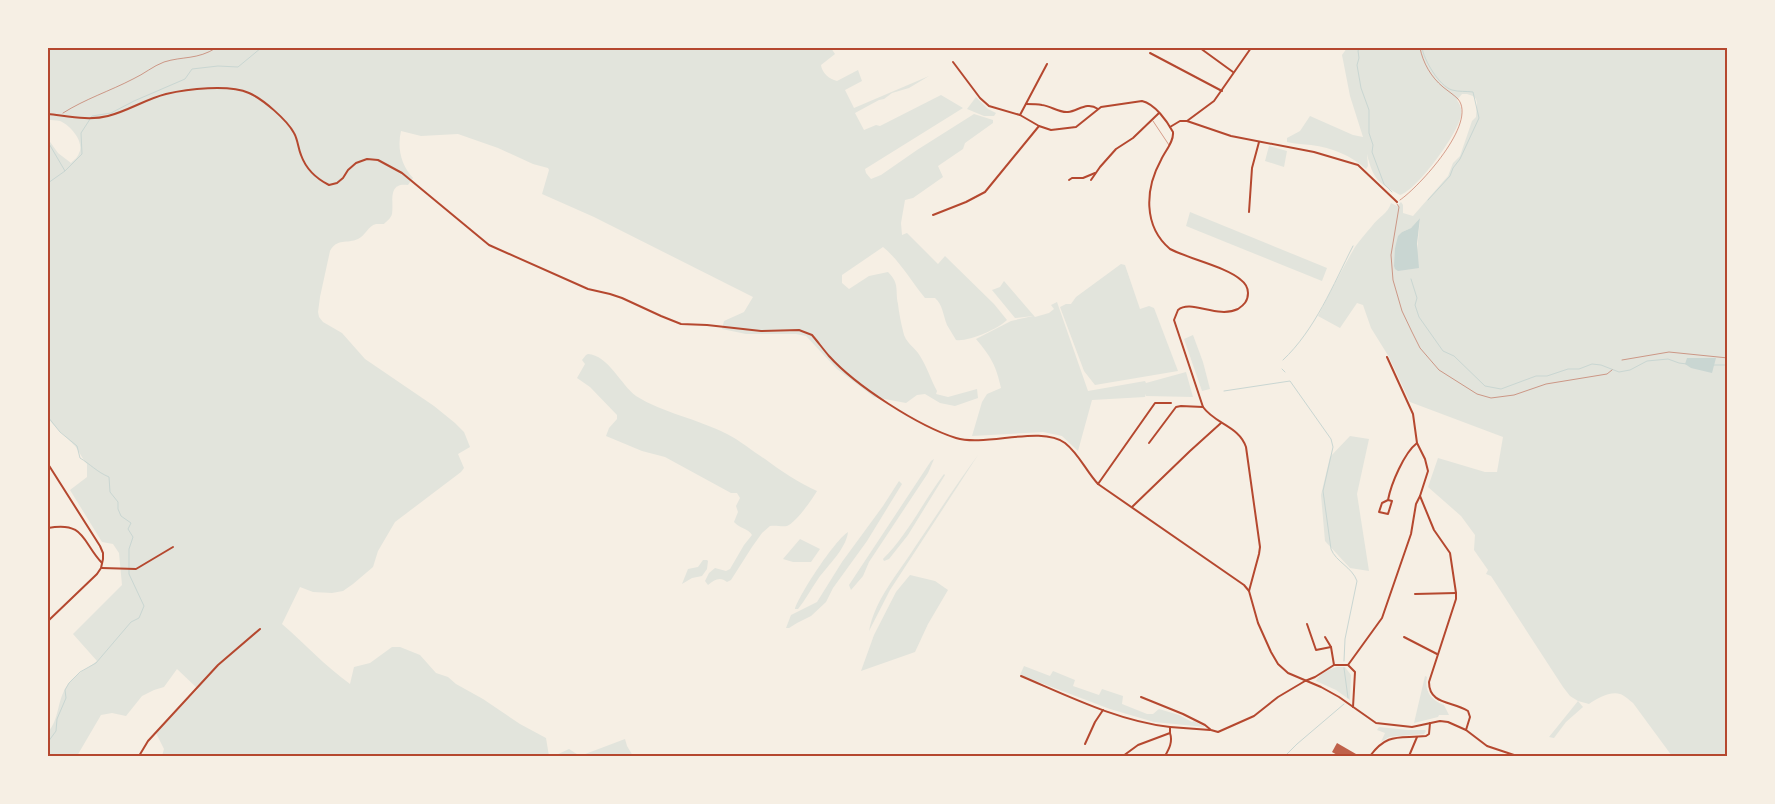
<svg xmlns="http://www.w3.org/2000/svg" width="1775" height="804" font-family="Mulish,sans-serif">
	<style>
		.green { fill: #e2e4dc; fill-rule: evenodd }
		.water { fill: #c9d6d2 }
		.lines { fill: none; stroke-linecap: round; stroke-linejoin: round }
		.stream { stroke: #c9d6d2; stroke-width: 1 }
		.building { fill: #bf614a }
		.path { stroke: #b5482f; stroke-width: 0.5 }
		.service { stroke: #b5482f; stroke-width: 0.5 }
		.minor { stroke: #b5482f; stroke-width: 2 }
		.tertiary { stroke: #b5482f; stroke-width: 2 }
		.neatline { fill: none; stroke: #b5482f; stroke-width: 2 }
	</style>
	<rect width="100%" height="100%" fill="#f6efe4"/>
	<g class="green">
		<path d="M48,48h783l4,6 -14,11c1,8 8,14 16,16l21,-11 4,11 -17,9 9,18 75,-32 -20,12 -17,5 -8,6 -5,1 -24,13 9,17 12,-5 4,1 61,-31 22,13 -98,61 1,4 5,6 10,-4 36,-25 57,-36 19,6v3l-28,20 -2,6 -25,17 5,11 -30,21 -8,2 -4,23 1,12 5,-2 31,31 7,-8 49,48 13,16c-9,9 -39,22 -51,20 -3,-5 -6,-10 -9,-15 -4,-10 -4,-20 -12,-27h-10c-14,-17 -25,-37 -42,-51l-41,28v8l7,6 20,-13 19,-4c12,12 7,18 10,32 1,9 3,19 5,27 2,12 12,16 17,25 7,11 11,24 17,35l-1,3 12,3 29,-8 1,9 -23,8 -15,-3 -15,-9 -8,1 -11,8 -32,-6 -37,-28 -31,-33 -10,-2h-50l-24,-5 2,-8 20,-9 9,-15 -159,-80 -52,-23 7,-24 -1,-2 -15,-4 -35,-16 -40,-14 -37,2 -20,-5c-4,17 0,34 12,47l-5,7c-21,-3 -14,17 -16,29 -1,4 -5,7 -8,10 -2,0 -5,0 -8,0 -8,2 -11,12 -18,15 -11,5 -21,-1 -28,12l-10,46 -2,15 1,5 4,5 19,11 23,26 69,47 21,17 9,9 6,15 -12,7 6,14 -3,4 -66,50 -17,29 -5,16 -20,17 -10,7 -11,2 -19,-1 -13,-5 -18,37c23,20 43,42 68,60l4,-17 16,-4 22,-16h8l20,8 16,18 12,4 8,7 27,15 37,25 26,14 3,18h-387l2,-7 -8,-16 42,-44 -21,-20 -13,18 -10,3 -12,6 -16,20 -14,-3 -11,2 -24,41h-29v-24c11,-12 9,-29 17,-43 8,-15 20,-18 32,-28l-24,-27 49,-49 -3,-32 -6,-9 -11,-2 -32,-52 17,-13v-13c-6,-6 -8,-15 -14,-20 -8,-9 -18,-16 -25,-26v-279l10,14 13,10c3,-3 7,-6 8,-10 6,-11 -9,-28 -19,-32 -4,-1 -9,-1 -12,-1z"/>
		<path d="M1347,48h380v708h-55l-39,-53c-4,-3 -9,-8 -13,-9 -10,-3 -24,5 -31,10l-11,-3 5,6 -17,15 -12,16 -5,-1 29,-36 -8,-5 -7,-9 -72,-111 -5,-2 2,-4 -14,-20 1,-15 -14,-19 -33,-29 10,-29 47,14h12l6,-35 -93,-35 -21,-45 -18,-29 -8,-23 -6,-2 -17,25 -22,-12c12,-23 24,-47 37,-69 5,-7 11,-14 17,-21 6,-9 16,-12 19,-23l6,3 4,-4 2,3v8l10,3 35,-40 5,-13 7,-7 12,-35 4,-4 1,-14 -1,-4 -3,-3 -6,-2h-5l-5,6c4,6 6,12 3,19 -5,18 -43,71 -60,76 -22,-12 -27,-16 -33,-41l1,12 -2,3c-16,-14 -33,-21 -55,-24 -8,-1 -15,-1 -24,-3v-4l13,-7 10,-15 43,19 10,2 -13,-41 -7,-36 -1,-5zM1420,218l-3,34 -22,17v-21l7,-16 9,-4z"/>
		<polygon points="976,97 988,109 996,113 994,116 984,116 967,109"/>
		<polygon points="1269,146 1287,151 1284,167 1265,161"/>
		<polygon points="1190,212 1327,268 1322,281 1186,226"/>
		<polygon points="1121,264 1125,265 1140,309 1149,306 1154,308 1178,371 1095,385 1084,371 1060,307 1066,304 1071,304 1076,297"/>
		<path d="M1004,281l31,36 14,-4 5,-4 -3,-4 6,-3 31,89 57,-10 1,2 40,-11 7,25 -47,-1v-2l-1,3 -53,3 -14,51 -16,-15 -19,-4 -71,4 10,-34 5,-8 14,-6c-5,-23 -10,-31 -25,-49l35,-18 22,-5 -18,2 -23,-28 8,-3z"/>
		<polygon points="1193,335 1203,362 1210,389 1202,391 1184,339"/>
		<path d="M588,354c20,1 33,31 48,42 27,17 62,23 91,38 14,7 25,17 38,25 16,12 34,24 52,32 -5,9 -21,31 -30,35 -5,1 -11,-1 -17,0l-8,7 -10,14 -21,33 -4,2c-7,-6 -13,-2 -19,3l-3,-4 4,-8 6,-5 11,3 4,-2 14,-24 8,-10c-3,-6 -13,-7 -18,-13l4,-10 -2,-6 4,-8 -3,-5h-6l-66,-36 -23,-6 -36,-15 3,-8 8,-9v-4l-27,-28 -13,-9 8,-14 -3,-4 4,-5z"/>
		<polygon points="1350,436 1369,439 1357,494 1369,571 1350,568 1325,541 1321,495 1330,457"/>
		<path d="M978,455l-88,135 -21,41c6,-32 29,-57 46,-84 21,-31 41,-62 63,-92z"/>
		<polygon points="934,459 928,473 869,562 863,576 851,590 849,585 931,461"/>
		<path d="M944,474l1,1 -37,60 -19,24 -5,2 -1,-2c25,-25 40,-57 61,-85z"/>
		<polygon points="899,481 902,484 867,541 833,588 826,602 811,616 797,623 789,628 786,628 791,615 817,602 842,562 883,506"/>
		<path d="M848,532c-2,17 -20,33 -30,47 -7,10 -12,20 -20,30h-3c4,-14 40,-69 53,-77z"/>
		<polygon points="800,539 820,549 811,562 793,562 783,559"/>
		<polygon points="703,560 707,560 708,561 707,569 702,576 692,578 682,584 688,569 698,567"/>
		<polygon points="910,575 935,581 948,590 928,624 915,652 861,671 874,635 896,592"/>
		<polygon points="1024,666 1050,676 1053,671 1075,680 1073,686 1099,695 1102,689 1123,696 1122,704 1147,714 1153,714 1159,709 1179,715 1192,722 1194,721 1205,727 1154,722 1110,709 1020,675"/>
		<path d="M1337,667h8l6,8 -1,25 -14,-10 -20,-9c3,-7 13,-12 21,-14z"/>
		<path d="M1425,676l2,1c-3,14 4,23 17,28l5,10h-10l-1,2 -24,6z"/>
		<polygon points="1379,727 1408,730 1425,730 1426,731 1424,734 1398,736 1389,737 1381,742 1385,733 1377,730"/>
		<polygon points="625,739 627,746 633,756 554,756 569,749 580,756"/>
	</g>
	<g class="water">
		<polygon points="1420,218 1417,244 1419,268 1398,271 1395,269 1394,266 1395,248 1398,236 1402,232 1411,228"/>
		<polygon points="1687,358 1716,358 1712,373 1691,368 1685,364"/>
	</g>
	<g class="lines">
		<g class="stream">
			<polyline points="1359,48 1358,51 1359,58 1357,65 1361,88 1369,110 1369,133 1373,145 1372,152 1384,184 1392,192"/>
			<path d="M1422,48c2,12 17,38 30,42 7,2 14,1 21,2l6,26 -19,41 -7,9 -3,8 -22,24"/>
			<polyline points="48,142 65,171 48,183"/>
			<polyline points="65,171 82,154 81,133 92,116 111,113 134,101 185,79 192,69 218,66 238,67 261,48"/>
			<polyline points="1411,279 1417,298 1415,305 1419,317 1443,351 1454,356 1485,386 1501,389 1536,376 1547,376 1568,369 1579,369 1592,364 1601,365 1619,372 1630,370 1647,361 1668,359 1679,363 1687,364"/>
			<path d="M1283,360c32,-30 50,-75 70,-114"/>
			<polyline points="1714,365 1728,365"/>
			<polyline points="1282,369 1285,372"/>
			<path d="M1224,391l66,-10 41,58 2,8 -10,44 8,58c5,13 21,18 26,32l-12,58 -1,22"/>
			<path d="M48,417l12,15 17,14 3,12c10,6 17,14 29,19l1,15 8,10v7l3,7 10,7 -3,6 5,8 -4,12v25l15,32 -5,12 -8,4 -35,41 -16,9 -11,11 -4,7 1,8 -9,21 -1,12 -8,11"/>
			<polyline points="1344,668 1348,698"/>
			<polyline points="1285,756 1297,744 1344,704"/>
		</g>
	</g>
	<polygon class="building" points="1337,743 1356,754 1354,756 1339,756 1332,752"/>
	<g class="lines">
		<g class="path">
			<path d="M63,113c22,-14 47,-22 70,-34 11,-5 20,-13 31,-17 19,-6 33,-2 52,-14"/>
			<path d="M1400,200c19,-13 78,-77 58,-101 -4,-4 -10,-8 -15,-12 -12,-10 -20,-24 -23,-39"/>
			<polyline points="1397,204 1399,207 1391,255 1393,280 1402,311 1412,332 1420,348 1439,370 1477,394 1491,398 1514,395 1546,384 1607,374 1612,370"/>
			<polyline points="1622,360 1669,352 1728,358"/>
		</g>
		<polyline class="service" points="1153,121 1169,145"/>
		<g class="minor">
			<polyline points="1200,48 1233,72"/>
			<polyline points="1150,53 1222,91"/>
			<path d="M953,62l27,36 9,8 31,9 19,11 12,4 25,-3 25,-20 41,-6c13,3 25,20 31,31 1,10 -8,19 -12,28 -16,29 -18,66 9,89 19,10 57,18 71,31 4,3 7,8 7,13 0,8 -4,12 -10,16 -21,10 -47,-10 -60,1l-4,10 29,87c12,17 36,19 43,40l14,100 -1,7 -10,37"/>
			<path d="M1026,104c5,0 11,0 16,1 9,1 17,8 26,7 10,-1 19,-11 30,-3"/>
			<polyline points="1020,115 1047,64"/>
			<polyline points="1187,121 1214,101 1251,48"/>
			<polyline points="1170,127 1180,121 1187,121 1231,136 1314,152 1358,165 1397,202"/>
			<polyline points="1069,180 1072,178 1083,178 1095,173"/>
			<polyline points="1091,180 1100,167 1116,149 1133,138 1159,113"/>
			<polyline points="1249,212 1252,168 1259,142"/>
			<polyline points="933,215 966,202 985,192 1039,126"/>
			<polyline points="1149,443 1176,407 1181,406 1203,407"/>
			<polyline points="1098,484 1155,403 1171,403"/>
			<path d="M1420,496l14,34 16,23 6,40v6l-27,83c0,23 24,19 39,29l2,6 -4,13"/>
			<path d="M1388,500l4,1 -4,13 -9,-2 3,-9 6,-3c3,-16 16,-47 29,-57"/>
			<polyline points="1132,507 1190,451 1221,423"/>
			<path d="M48,528c37,-7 34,14 54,35"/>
			<polyline points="102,568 136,569 173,547"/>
			<polyline points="1415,594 1456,593"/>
			<polyline points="1307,624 1316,650 1331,647"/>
			<polyline points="1325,637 1331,647 1334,665"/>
			<polyline points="1404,637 1437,654"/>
			<polyline points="1348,665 1382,618 1411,534 1416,504 1420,496 1428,471 1425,459 1417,443 1413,414 1387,357"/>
			<path d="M1021,676c47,20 97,45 149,51v6l-32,12 -15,11"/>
			<polyline points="1141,697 1183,714 1205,725 1211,730 1218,732 1254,716 1278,697 1305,681 1315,677 1334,665 1348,665 1355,672 1353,707"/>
			<polyline points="1170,727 1210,730"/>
			<polyline points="1085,744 1095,722 1103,710"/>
			<polyline points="139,756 148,741 218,665 260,629"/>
			<path d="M1165,756c4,-7 8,-14 5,-23"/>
			<path d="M1370,756c18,-24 29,-17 56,-20l3,-2 1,-11"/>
			<polyline points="1409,756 1417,737"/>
		</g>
		<g class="tertiary">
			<path d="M48,114c19,2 41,7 60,2 20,-5 38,-17 58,-22 21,-5 63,-10 83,-1 14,6 38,27 45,40 4,7 4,15 7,22 5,14 16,24 28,30l8,-2 6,-5 5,-8 8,-7 11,-4 11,1 24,13 87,72 99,44 22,5 12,4 39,18 20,8 26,1 54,6 38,-1 13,5c6,7 11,14 17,21 27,30 89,70 127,82 30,9 85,-13 109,5 14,11 21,28 33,41l146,101 5,6 9,32 13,29 7,12 10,9 33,14 18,10 37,26 36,4 28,-6 8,1 18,8 21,16 30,10"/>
			<polyline points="48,464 100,546 103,553 103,559 101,568 97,574 48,621"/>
		</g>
	</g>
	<rect width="1775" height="804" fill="none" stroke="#f6efe4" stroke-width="98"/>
	<rect x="49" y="49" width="1677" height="706" class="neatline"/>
</svg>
